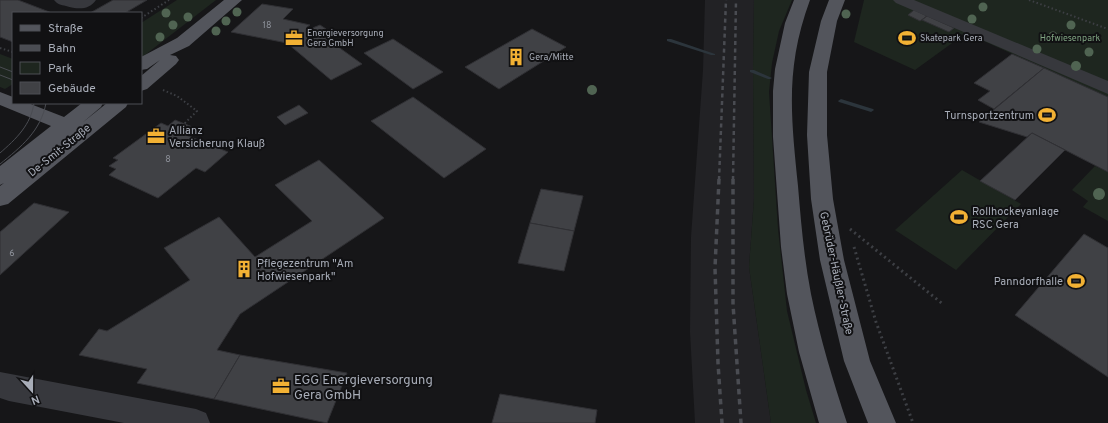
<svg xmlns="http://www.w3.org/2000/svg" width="1108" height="423" font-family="Overpass,sans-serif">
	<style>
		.built { fill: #222225 }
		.green { fill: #1e261f }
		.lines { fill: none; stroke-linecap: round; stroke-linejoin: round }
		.stream { fill: #2c353c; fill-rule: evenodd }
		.building { fill: #404145; stroke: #303034 }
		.path-far1 { stroke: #3d3f44; stroke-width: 2; stroke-dasharray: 1.5 2.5; stroke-linecap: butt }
		.path { stroke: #3d3f44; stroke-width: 3; stroke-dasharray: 2 3.5; stroke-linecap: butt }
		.minor { fill: #37383d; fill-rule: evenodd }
		.major { fill: #53555c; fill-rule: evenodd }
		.tram { stroke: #4a4c52; stroke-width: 1 }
		.rail-far1 { stroke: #4a4c52; stroke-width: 2.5; stroke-dasharray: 4 3.5; stroke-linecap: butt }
		.rail { stroke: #4a4c52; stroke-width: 3.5; stroke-dasharray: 5.5 4.5; stroke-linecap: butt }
		.tree { fill: #506452 }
		.labels { text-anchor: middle; stroke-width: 4; stroke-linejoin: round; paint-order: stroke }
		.number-label { font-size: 9px; fill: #8e929b }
		.far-poi-label { font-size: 9px; fill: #a8adb8; stroke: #111113; text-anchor: start }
		.far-park-label { font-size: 9px; fill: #7fa381; stroke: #111113 }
		.poi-label { font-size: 11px; fill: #a8adb8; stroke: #111113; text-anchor: start }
		.street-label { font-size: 11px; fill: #a8adb8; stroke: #111113 }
		.near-poi-label { font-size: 13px; fill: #a8adb8; stroke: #111113; text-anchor: start }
	</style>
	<rect width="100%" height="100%" fill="#161618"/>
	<polygon class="built" points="705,0 754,0 753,67 754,199 749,267 771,423 695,423 690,332 691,237 703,70"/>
	<g class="green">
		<polygon points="177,0 216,0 141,58 141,23"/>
		<polygon points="754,0 792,0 779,31 772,63 769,92 778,229 787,311 806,390 816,423 771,423 749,267 754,199 753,67"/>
		<polygon points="864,0 1108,0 1108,97 966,33 915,70 854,42"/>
		<polygon points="0,54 13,59 13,84 5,89 0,87"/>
		<polygon points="1095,166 1108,172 1108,221 1083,207 1088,201 1072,190"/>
		<polygon points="962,170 1021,204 956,270 895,230"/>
	</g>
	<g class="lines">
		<g class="stream">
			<polygon points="667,39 671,39 715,54 715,55 711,55 667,41"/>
			<polygon points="750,70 754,70 772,78 770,79 768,79 750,72"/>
			<polygon points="841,99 873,109 874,110 871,112 839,102 838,101"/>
		</g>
	</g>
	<g class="building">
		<polygon points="0,0 18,0 52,13 13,13 13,42 0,37"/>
		<polygon points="113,0 147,0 125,13 90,13"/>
		<polygon points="262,4 293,9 283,19 310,25 307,27 310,29 320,25 326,29 319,33 362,64 331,80 287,43 231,32"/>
		<polygon points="914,10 927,16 920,21 908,15"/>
		<polygon points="927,16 954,28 949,32 922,20"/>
		<polygon points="532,29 566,47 499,89 465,67"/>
		<polygon points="393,39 443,72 413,89 364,53"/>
		<polygon points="1012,54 1044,68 994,109 978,100 990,91 974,83"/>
		<polygon points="1044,68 1108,97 1108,172 1032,133 1027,137 979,122"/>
		<polygon points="413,97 486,149 444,178 371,121"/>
		<polygon points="299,105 308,113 285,125 277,117"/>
		<polygon points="175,120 195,128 186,135 228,152 205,172 196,168 158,198 109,175 116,169 109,166 118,160 113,158 161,123 168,126"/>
		<polygon points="1032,133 1065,150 1015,200 980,181"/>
		<polygon points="319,160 384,218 240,314 217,350 240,355 214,399 137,383 147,369 79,355 99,329 107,331 190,280 164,248 219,217 255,257 312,221 275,185"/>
		<polygon points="541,189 583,196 574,231 530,223"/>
		<polygon points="34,203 69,212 0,275 0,232"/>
		<polygon points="530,223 574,231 564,271 518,263"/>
		<polygon points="1084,234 1108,248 1108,377 1015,315"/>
		<polygon points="240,355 347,373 327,423 214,399"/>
		<polygon points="500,394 597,410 595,423 492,423"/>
	</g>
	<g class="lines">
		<g class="path-far1">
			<polyline points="1029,0 1108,29"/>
			<polyline points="141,18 169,0"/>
			<polyline points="0,48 13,52"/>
			<polyline points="163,90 177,96 197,111 184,124"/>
		</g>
		<g class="path">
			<polyline points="850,229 944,305"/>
			<polyline points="854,247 876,322 913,423"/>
		</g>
		<g class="minor">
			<path d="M54,0h42c-8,11 -19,9 -30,6 -5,-1 -9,-2 -12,-6z"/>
			<polygon points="893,0 914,0 1108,81 1108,94 896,3"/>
			<polygon points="0,372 196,409 206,413 210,423 124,423 9,401 0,398"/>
		</g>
		<g class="major">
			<polygon points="224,0 242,0 189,46 170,55 176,56 179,60 176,64 147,89 141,91 141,76 160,60 147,69 141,70 141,57 177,38"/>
			<path d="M794,0h16c-25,68 -19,116 -12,186 3,36 6,72 13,108 9,44 22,87 36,129h-28l-20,-71 -12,-58 -6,-47 -8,-110v-46l2,-22 10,-46z"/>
			<polygon points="829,0 845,0 837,21 827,72 827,135 833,199 844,260 870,361 896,423 868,423 844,361 820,260 811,199 807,135 809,72 821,21"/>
			<polygon points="0,92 13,97 13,103 28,103 64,117 82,103 103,103 101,107 82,123 107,103 128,103 126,107 8,204 0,206 0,186 4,183 0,185 0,166 51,126 0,105"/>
		</g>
		<g class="tram">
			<polyline points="0,67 13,72"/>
			<polyline points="0,75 13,80"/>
			<path d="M0,153c16,-14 31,-28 34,-50"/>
			<path d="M0,164c21,-17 41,-33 46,-61"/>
		</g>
		<g class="rail-far1">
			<polyline points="719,180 726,0"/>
			<polyline points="733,180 736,0"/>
		</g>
		<g class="rail">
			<polyline points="719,179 715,268 718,363 722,423"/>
			<polyline points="733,179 733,304 741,423"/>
		</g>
	</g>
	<g class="tree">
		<circle cx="983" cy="7" r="4.5"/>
		<circle cx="237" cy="12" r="4.5"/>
		<circle cx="166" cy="13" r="4.5"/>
		<circle cx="846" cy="14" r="4.5"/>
		<circle cx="188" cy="17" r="4.5"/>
		<circle cx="972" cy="19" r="4.5"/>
		<circle cx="226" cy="21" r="4.5"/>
		<circle cx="173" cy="25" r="4.5"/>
		<circle cx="1071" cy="25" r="4.5"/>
		<circle cx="216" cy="31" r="4.5"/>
		<circle cx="1053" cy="36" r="4.5"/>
		<circle cx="160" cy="37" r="4.5"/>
		<circle cx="1037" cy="49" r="4.5"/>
		<circle cx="1089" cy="52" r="4.5"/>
		<circle cx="1076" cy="66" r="5"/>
		<circle cx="592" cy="90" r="5"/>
		<circle cx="1099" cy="194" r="6"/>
	</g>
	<defs>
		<g id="office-bare" transform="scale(1.38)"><path d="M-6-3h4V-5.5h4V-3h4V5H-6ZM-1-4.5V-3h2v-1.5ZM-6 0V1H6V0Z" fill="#f2b134" stroke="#111113" stroke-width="2.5" paint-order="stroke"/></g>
		<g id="stadium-bare" transform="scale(1.38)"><path d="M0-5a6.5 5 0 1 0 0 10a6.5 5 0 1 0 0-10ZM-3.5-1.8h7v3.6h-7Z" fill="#f2b134" stroke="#111113" stroke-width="2.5" paint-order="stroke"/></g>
		<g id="building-bare" transform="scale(1.38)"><path d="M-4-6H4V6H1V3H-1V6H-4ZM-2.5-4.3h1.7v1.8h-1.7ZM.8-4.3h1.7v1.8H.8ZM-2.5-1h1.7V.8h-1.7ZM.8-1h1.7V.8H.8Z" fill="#f2b134" stroke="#111113" stroke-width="2.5" paint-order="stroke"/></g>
	</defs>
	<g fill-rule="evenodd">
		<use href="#office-bare" x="294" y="38"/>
		<use href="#stadium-bare" x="907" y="38"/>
		<use href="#building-bare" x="516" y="57"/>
		<use href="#stadium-bare" x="1047" y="115"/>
		<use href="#office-bare" x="156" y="136"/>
		<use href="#stadium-bare" x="959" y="217"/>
		<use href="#building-bare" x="244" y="269"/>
		<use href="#stadium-bare" x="1076" y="281"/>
		<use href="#office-bare" x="281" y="386"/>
	</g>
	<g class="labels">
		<g class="number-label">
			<text x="267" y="28">18</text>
			<text x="168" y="162">8</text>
			<text x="12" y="256">6</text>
		</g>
		<g class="far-poi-label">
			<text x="307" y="36">Energieversorgung<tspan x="307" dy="10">Gera GmbH</tspan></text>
			<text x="920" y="41">Skatepark Gera</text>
			<text x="529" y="60">Gera/Mitte</text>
		</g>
		<g class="far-park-label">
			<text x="1070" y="41">Hofwiesenpark</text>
		</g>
		<g class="poi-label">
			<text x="1034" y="119" text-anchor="end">Turnsportzentrum</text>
			<text x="169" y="134">Allianz<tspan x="169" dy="13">Versicherung Klauß</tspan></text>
			<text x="972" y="215">Rollhockeyanlage<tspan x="972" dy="13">RSC Gera</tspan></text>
			<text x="257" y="267">Pflegezentrum "Am<tspan x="257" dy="13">Hofwiesenpark"</tspan></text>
			<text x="1063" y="285" text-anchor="end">Panndorfhalle</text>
		</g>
		<g class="street-label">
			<text transform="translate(59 150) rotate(-39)" y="4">De-Smit-Straße</text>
			<text transform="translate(837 273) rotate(78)" y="4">Gebrüder-Häußler-Straße</text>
		</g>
		<g class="near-poi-label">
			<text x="294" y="384">EGG Energieversorgung<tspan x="294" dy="15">Gera GmbH</tspan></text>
		</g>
	</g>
	<rect x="12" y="12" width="130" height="92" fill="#111113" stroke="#4d4f55"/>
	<rect x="20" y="25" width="20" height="6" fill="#53555c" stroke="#4d4f55"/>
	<text x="48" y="32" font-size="12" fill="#a8adb8">Straße</text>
	<rect x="20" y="45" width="20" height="6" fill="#4a4c52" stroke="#4d4f55"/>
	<text x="48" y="52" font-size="12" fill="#a8adb8">Bahn</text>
	<rect x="20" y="62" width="20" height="12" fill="#1e261f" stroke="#4d4f55"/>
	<text x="48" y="72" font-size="12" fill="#a8adb8">Park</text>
	<rect x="20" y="82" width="20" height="12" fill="#404145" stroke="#4d4f55"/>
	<text x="48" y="92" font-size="12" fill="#a8adb8">Gebäude</text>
	<g transform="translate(32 391) rotate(159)" stroke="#111113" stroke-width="3" paint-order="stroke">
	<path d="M0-3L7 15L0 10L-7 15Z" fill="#a8adb8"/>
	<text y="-6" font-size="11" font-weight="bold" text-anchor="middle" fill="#a8adb8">N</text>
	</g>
</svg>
